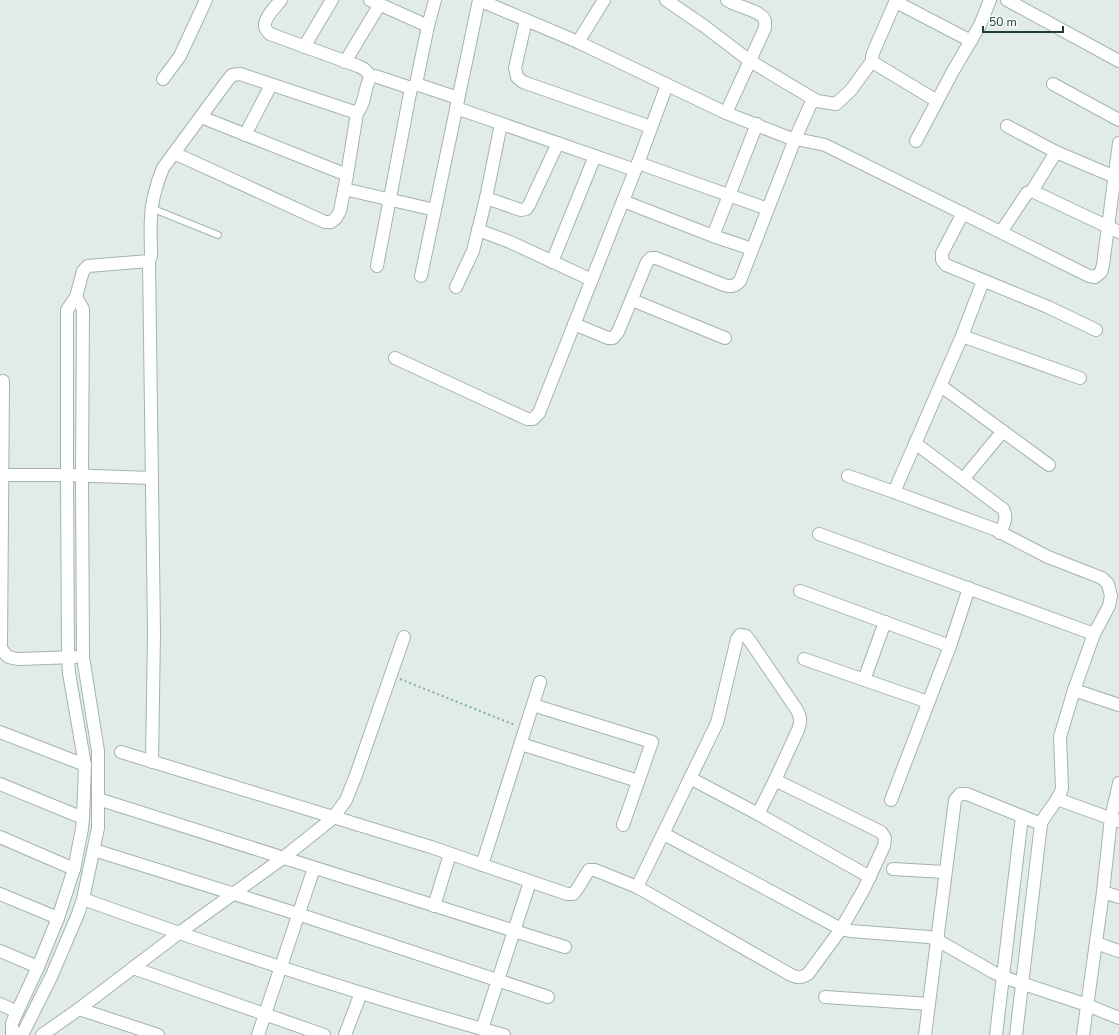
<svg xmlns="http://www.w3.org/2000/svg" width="1119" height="1035" font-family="'Nunito Sans',sans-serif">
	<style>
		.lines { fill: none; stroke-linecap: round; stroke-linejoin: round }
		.lane-casing { stroke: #a3b4ad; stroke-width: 8 }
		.street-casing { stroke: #a3b4ad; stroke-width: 14 }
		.path { stroke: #7fb19f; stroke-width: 2; stroke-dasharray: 2 3; stroke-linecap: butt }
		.lane { stroke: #fff; stroke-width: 6 }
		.street { stroke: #fff; stroke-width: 12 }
	</style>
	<rect width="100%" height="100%" fill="#e1ece6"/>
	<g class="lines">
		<g class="lane-casing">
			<polyline id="lane" points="151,208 218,235"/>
		</g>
		<g class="street-casing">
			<g id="street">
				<path d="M281,0c-5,6 -17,18 -16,26 0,3 3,6 5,8l88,32 6,3 7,7"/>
				<polyline points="370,0 428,26"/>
				<polyline points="479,0 578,42 726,113 787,137 825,145 1089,276 1095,277 1101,272 1103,265 1119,143"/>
				<polyline points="666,0 704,26 750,61 817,101 836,104 851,90 872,61 872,58"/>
				<polyline points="896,0 873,53 872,58 874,63 937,101"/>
				<polyline points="1007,0 1119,61"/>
				<polyline points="896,2 971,41"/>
				<polyline points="526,20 515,68 517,77 523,82 651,127"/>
				<polyline points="578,42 604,0"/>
				<polyline points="304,47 332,0"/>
				<polyline points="345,62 380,4"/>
				<polyline points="163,79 180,56 206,0"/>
				<polyline points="416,84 458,98"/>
				<polyline points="1053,84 1119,120"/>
				<polyline points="456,108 635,170"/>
				<path d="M726,113l39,-85c0,-2 0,-4 0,-7 -3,-11 -29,-14 -38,-21"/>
				<polyline points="201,117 347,175"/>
				<polyline points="1007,126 1056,152 1115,177"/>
				<polyline points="245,135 271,85"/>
				<polyline points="916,141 953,71 980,25 990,0"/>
				<polyline points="174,153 325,222 331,222 336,218 340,211 347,175 357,113"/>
				<polyline points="638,163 768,209"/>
				<polyline points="344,189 435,210"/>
				<polyline points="1032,191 1056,152"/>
				<polyline points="486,198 521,210 526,209 529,205 558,143"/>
				<polyline points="623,201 713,236 752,249"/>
				<polyline points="963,213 942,253 942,260 946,265 1048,307 1096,330"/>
				<polyline points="478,230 510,242 592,280"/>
				<polyline points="1001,232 1027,193 1032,191 1119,232"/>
				<polyline points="713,236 757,124"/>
				<polyline points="149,261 154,633 152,762"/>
				<polyline points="552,262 595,156"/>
				<polyline points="377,266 411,88"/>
				<polyline points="421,276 479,0"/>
				<polyline points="456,287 473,251 486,198 501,124"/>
				<polyline points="632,300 725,338"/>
				<path d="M574,324l34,14h5l5,-6 29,-70 4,-4h5l68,27c7,2 10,2 16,-4l55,-142 18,-40"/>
				<polyline points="962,336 1080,378"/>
				<polyline points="395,358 527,419 533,419 539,413 638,163 667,85"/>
				<path d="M3,381l-2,267c5,9 8,10 18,11l56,-2"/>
				<polyline points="941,386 1049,465"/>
				<path d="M915,443l88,66c5,9 1,15 -3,24"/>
				<polyline points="0,475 67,475 151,478"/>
				<path d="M848,476l46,16 89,33 11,4 54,28 54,21 6,6 3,12 -2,10 -15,28 -20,56 -14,47 2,51c-3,14 -16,23 -21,36l-25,211"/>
				<polyline points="964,478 1003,431"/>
				<polyline points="894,492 962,336 983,281"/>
				<polyline points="819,534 1094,634"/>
				<polyline points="800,591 950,646"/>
				<polyline points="804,659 928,702"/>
				<polyline points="864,680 885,622"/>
				<polyline points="1074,690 1119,705"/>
				<polyline points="533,705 652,742 623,825"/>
				<polyline points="0,732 85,765"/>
				<polyline points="521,744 638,781"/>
				<path d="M121,752l310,95 136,47h6c7,-7 10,-16 16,-24h6l42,17 154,88c7,3 10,3 17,-1l33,-45 23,-40 20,-43 1,-8 -4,-6 -106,-52"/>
				<polyline points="690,778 758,814 870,877"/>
				<polyline points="0,784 83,818"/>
				<polyline points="98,799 565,947"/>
				<polyline points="1057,799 1118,821"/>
				<polyline points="891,800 950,646 969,588"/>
				<polyline points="664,834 841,929 850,931 929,937 937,940 993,972 1003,977 1087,1005 1119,1018"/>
				<polyline points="0,837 74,869"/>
				<polyline points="94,850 298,914 548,997"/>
				<polyline points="482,865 540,682"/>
				<polyline points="893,869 945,872"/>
				<path d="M637,887l80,-164 20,-84 3,-4 6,1 4,5 47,69c4,8 4,12 1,20l-23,50 -17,34"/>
				<polyline points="1103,892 1119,897"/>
				<polyline points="0,894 58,918"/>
				<path d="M83,899c139,50 279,97 421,136"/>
				<polyline points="434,906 450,854"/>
				<polyline points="1096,943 1119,951"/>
				<polyline points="0,951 38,967"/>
				<polyline points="133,968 324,1035"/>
				<polyline points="825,997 929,1004"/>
				<polyline points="0,1004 17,1012"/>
				<polyline points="79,1009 158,1035"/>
				<polyline points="482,1029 530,882"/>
				<path d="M12,1035v-12l26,-56 20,-49 16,-49 8,-40 1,-11 2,-53 -16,-92 -1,-16 -1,-182v-165l9,-13 7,-26 5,-5 61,-5 2,-5c0,-13 -1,-26 0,-38 0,-15 6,-36 12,-50l64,-87 5,-6 8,-1 117,39c9,-10 7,-26 14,-37h4l36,12 5,-4 12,-58 7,-26"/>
				<polyline points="18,1035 24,1031 52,975 78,914 83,899 98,828 98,751 83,657 82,476 83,309 76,297"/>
				<polyline points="42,1035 79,1009 179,933 283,858 333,818 346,800 356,775 404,637"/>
				<polyline points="258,1035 314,868"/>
				<polyline points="345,1035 361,993"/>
				<polyline points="925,1035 955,800 960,794 967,794 1041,824"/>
				<polyline points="996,1035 1022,816"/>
				<polyline points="1083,1035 1103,892 1111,818 1119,783"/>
			</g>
		</g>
		<polyline class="path" points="400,679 515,725"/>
		<use href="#lane" class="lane"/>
		<use href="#street" class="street"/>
	</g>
	<path d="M983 26v6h80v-6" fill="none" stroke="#203e34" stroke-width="2"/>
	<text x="989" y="26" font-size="12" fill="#203e34" stroke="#f1f8f5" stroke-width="3" paint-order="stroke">50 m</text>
</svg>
